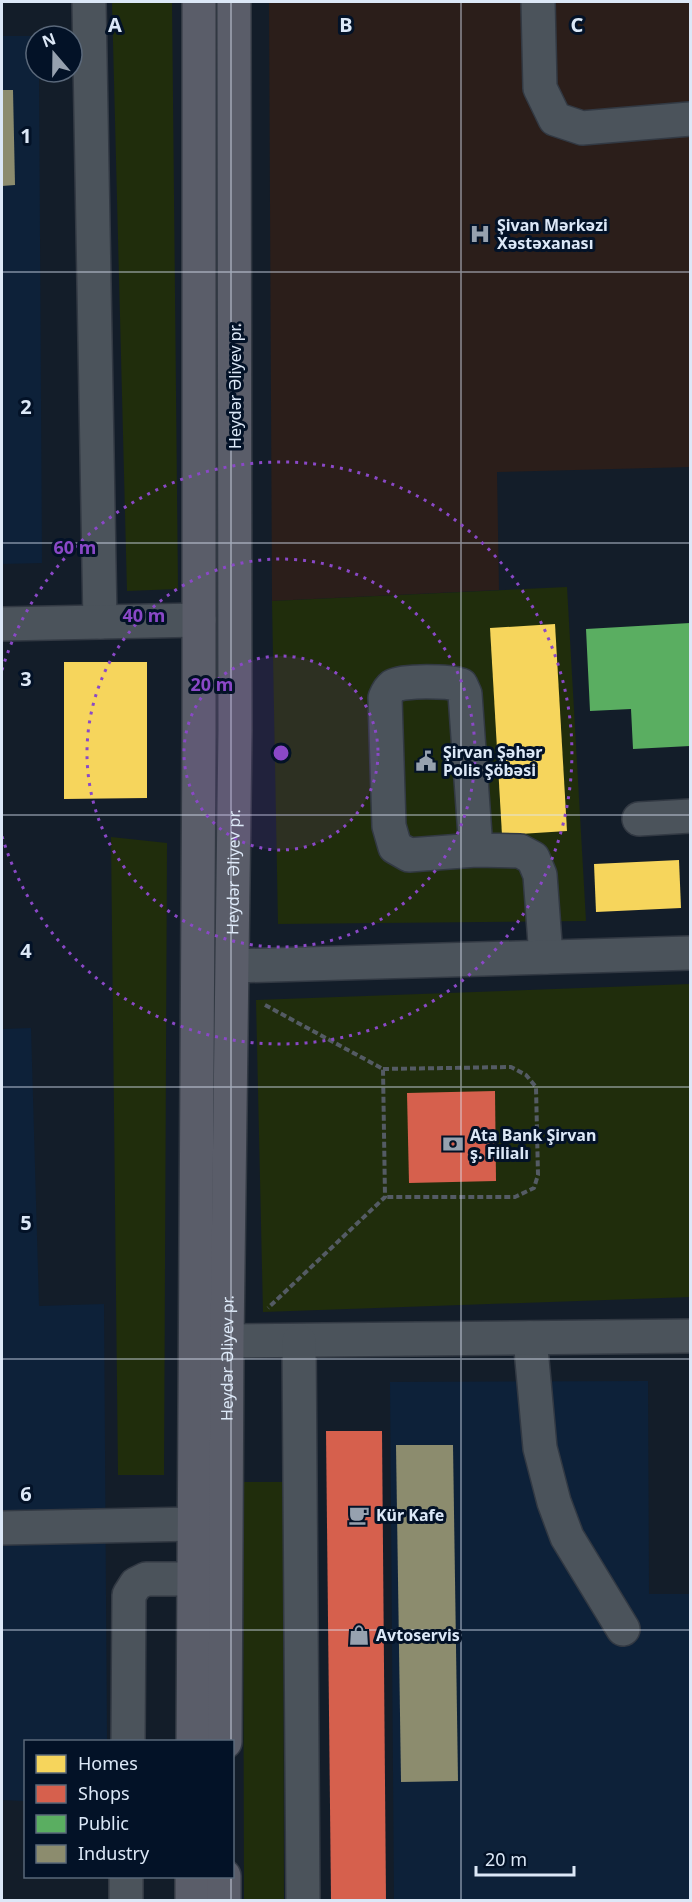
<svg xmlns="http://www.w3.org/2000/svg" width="692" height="1902" font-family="'Noto Sans',sans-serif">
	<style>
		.built { fill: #0d2139 }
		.medical { fill: #2b1e1a }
		.green { fill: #202d0c }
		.homes { fill: #f6d55c }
		.shops { fill: #d6604d }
		.public { fill: #5aae61 }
		.industry { fill: #8c8c6e }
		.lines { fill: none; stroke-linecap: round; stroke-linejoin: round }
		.minor-casing { stroke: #323943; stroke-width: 36 }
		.major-casing { stroke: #323943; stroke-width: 36 }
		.path { stroke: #545b64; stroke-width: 4; stroke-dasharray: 6 3; stroke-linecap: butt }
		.minor { stroke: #4b535b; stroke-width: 33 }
		.major { stroke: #5a5d69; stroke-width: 33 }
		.grid { fill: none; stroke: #dce8f7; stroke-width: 1.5; stroke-opacity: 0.55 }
		.ring { fill: none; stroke: #8a48c7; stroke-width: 3; stroke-dasharray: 3 6 }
		.labels { text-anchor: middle; stroke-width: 6; stroke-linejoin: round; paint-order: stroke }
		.poi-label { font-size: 16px; font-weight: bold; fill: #dce8f7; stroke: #031227; text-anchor: start }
		.street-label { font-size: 16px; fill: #dce8f7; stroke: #031227 }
		.grid-label { font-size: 20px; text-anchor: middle; font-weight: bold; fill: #dce8f7; stroke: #031227; stroke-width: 6; stroke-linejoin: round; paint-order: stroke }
		.centre { fill: #8a48c7; stroke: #031227; stroke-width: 3 }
		.ring-label { font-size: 18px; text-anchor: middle; font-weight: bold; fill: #8a48c7; stroke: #031227; stroke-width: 6; stroke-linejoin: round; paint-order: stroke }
	</style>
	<rect width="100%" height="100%" fill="#131d29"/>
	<g class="built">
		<polygon points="2,36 38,36 36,36 36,72 39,72 42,563 2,564"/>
		<polygon points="31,1028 39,1306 104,1304 107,1741 26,1742 25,1801 2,1800 2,1029"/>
		<polygon points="648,1381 649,1594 690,1594 690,1900 394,1900 390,1382"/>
	</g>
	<polygon class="medical" points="269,2 690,2 690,467 497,472 499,590 272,601"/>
	<g class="green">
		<polygon points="112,2 172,2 178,589 127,591"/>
		<polygon points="567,587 586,921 278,924 272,601"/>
		<polygon points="111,837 167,843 164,1475 118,1475"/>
		<polygon points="690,984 690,1297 263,1312 256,1000"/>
		<polygon points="243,1482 283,1482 284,1900 244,1900"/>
	</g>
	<g class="homes">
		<polygon points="555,624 567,831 502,835 490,628"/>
		<polygon points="64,662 147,662 147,798 64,799"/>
		<polygon points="679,860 681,908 596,912 594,864"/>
	</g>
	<g class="shops">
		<polygon points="495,1091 496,1181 409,1183 407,1093"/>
		<polygon points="326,1431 382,1431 386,1900 331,1900"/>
	</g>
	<polygon class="public" points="690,623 690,746 633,749 631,709 590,711 586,629"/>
	<g class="industry">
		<polygon points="2,90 13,90 15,185 2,186"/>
		<polygon points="396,1445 453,1445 458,1781 401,1782"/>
	</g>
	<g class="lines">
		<g class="minor-casing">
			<g id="minor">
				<polyline points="89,2 100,622"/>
				<polyline points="538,2 540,88 555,119 582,128 690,119"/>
				<polyline points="2,624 199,620"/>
				<polyline points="639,819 690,816"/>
				<path d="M476,850l-11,-156 -4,-9c-12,-4 -57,-5 -68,1 -4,3 -6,7 -8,12l4,128 6,21 14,8 67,-5 44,1 13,7 7,17 6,82"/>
				<polyline points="233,966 690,953"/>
				<polyline points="530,1338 540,1448 554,1502 567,1537 623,1629"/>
				<polyline points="227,1341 690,1336"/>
				<polyline points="299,1341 303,1900"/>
				<polyline points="2,1528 194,1524"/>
				<polyline points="128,1742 129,1595 136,1584 146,1579 194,1579"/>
				<polyline points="126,1900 126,1876"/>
			</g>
		</g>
		<g class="major-casing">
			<g id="major">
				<polyline points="193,1742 199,735 199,2"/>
				<path id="s1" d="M225,1742l2,-401 8,-611 -1,-728"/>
				<polyline points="192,1900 192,1876"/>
				<polyline points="224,1900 224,1876"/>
			</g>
		</g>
		<g class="path">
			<polyline points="265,1005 383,1069 385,1197 268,1308"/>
			<polyline points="383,1069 511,1067 526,1075 536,1087 538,1175 534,1188 515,1197 385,1197"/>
		</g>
		<use href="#minor" class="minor"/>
		<use href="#major" class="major"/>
	</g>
	<path class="grid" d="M231,2v1740M461,2v1898M2,272h688M2,543h688M2,815h688M2,1087h688M2,1359h688M2,1630h688M231,1876v24"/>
	<circle cx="281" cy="753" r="97" fill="#8a48c7" fill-opacity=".12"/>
	<g class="ring">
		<circle cx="281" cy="753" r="97"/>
		<circle cx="281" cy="753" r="194"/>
		<path d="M2 670A291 291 0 1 1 2 836"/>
	</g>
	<defs>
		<g id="hospital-bare" transform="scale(1.62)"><path d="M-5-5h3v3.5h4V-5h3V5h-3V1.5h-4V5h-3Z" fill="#96a1af" stroke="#031227" stroke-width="2.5" paint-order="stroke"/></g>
		<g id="civic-bare" transform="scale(1.62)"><path d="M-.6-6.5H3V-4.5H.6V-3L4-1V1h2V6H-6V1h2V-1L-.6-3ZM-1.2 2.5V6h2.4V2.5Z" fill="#96a1af" stroke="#031227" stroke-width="2.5" paint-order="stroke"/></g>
		<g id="bank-bare" transform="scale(1.62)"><path d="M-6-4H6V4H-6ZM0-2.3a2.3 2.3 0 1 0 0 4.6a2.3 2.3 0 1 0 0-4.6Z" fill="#96a1af" stroke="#031227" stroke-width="2.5" paint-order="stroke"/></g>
		<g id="cafe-bare" transform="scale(1.62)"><path d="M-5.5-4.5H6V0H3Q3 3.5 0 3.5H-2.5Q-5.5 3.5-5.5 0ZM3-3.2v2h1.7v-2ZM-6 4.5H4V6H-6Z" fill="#96a1af" stroke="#031227" stroke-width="2.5" paint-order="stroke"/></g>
		<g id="shop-bare" transform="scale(1.62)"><path d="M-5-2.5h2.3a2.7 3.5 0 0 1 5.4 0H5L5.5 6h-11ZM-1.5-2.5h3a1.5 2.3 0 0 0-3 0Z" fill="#96a1af" stroke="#031227" stroke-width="2.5" paint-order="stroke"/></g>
	</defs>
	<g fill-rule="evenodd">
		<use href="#hospital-bare" x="480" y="234"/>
		<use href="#civic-bare" x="426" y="761"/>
		<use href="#bank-bare" x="453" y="1144"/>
		<use href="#cafe-bare" x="359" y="1515"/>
		<use href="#shop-bare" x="359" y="1635"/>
	</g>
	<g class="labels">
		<g class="poi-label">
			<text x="497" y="231">Şivan Mərkəzi<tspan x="497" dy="18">Xəstəxanası</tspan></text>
			<text x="443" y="758">Şirvan Şəhər<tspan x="443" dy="18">Polis Şöbəsi</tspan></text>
			<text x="470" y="1141">Ata Bank Şirvan<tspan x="470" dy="18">ş. Filialı</tspan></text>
			<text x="376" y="1521">Kür Kafe</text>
			<text x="376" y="1641">Avtoservis</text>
		</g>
		<g class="street-label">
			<text transform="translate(235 386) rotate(-90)" y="6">Heydər Əliyev pr.</text>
			<text dy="6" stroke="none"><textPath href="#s1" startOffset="870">Heydər Əliyev pr.</textPath></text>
			<text dy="6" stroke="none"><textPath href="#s1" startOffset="384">Heydər Əliyev pr.</textPath></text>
		</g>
	</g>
	<g class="grid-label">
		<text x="115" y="32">A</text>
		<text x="346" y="32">B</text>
		<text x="577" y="32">C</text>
		<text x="26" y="143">1</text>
		<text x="26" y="414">2</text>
		<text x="26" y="686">3</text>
		<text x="26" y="958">4</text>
		<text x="26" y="1230">5</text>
		<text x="26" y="1501">6</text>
	</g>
	<circle cx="281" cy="753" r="9" class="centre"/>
	<g class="ring-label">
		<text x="75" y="554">60 m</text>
		<text x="144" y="622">40 m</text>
		<text x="212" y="691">20 m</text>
	</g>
	<rect width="692" height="1902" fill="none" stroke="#dce8f7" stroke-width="6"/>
	<rect x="24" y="1740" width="210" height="138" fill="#031227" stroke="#5a687a" stroke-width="1.5"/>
	<rect x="36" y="1755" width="30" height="18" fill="#f6d55c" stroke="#5a687a" stroke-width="1.5"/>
	<text x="78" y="1770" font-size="18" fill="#dce8f7">Homes</text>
	<rect x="36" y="1785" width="30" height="18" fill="#d6604d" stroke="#5a687a" stroke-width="1.5"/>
	<text x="78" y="1800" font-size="18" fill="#dce8f7">Shops</text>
	<rect x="36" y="1815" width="30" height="18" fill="#5aae61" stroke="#5a687a" stroke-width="1.5"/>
	<text x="78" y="1830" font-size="18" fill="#dce8f7">Public</text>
	<rect x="36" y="1845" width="30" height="18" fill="#8c8c6e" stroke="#5a687a" stroke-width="1.5"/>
	<text x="78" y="1860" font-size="18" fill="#dce8f7">Industry</text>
	<g transform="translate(54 54) rotate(340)"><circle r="28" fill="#031227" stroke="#5a687a" stroke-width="1.5"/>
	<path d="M0-4.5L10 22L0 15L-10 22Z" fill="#96a1af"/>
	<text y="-9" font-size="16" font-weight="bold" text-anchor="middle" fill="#dce8f7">N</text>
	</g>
	<path d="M476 1866v9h98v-9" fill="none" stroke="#dce8f7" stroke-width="3"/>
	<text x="485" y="1866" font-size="18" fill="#dce8f7" stroke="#031227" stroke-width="4.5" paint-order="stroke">20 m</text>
</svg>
